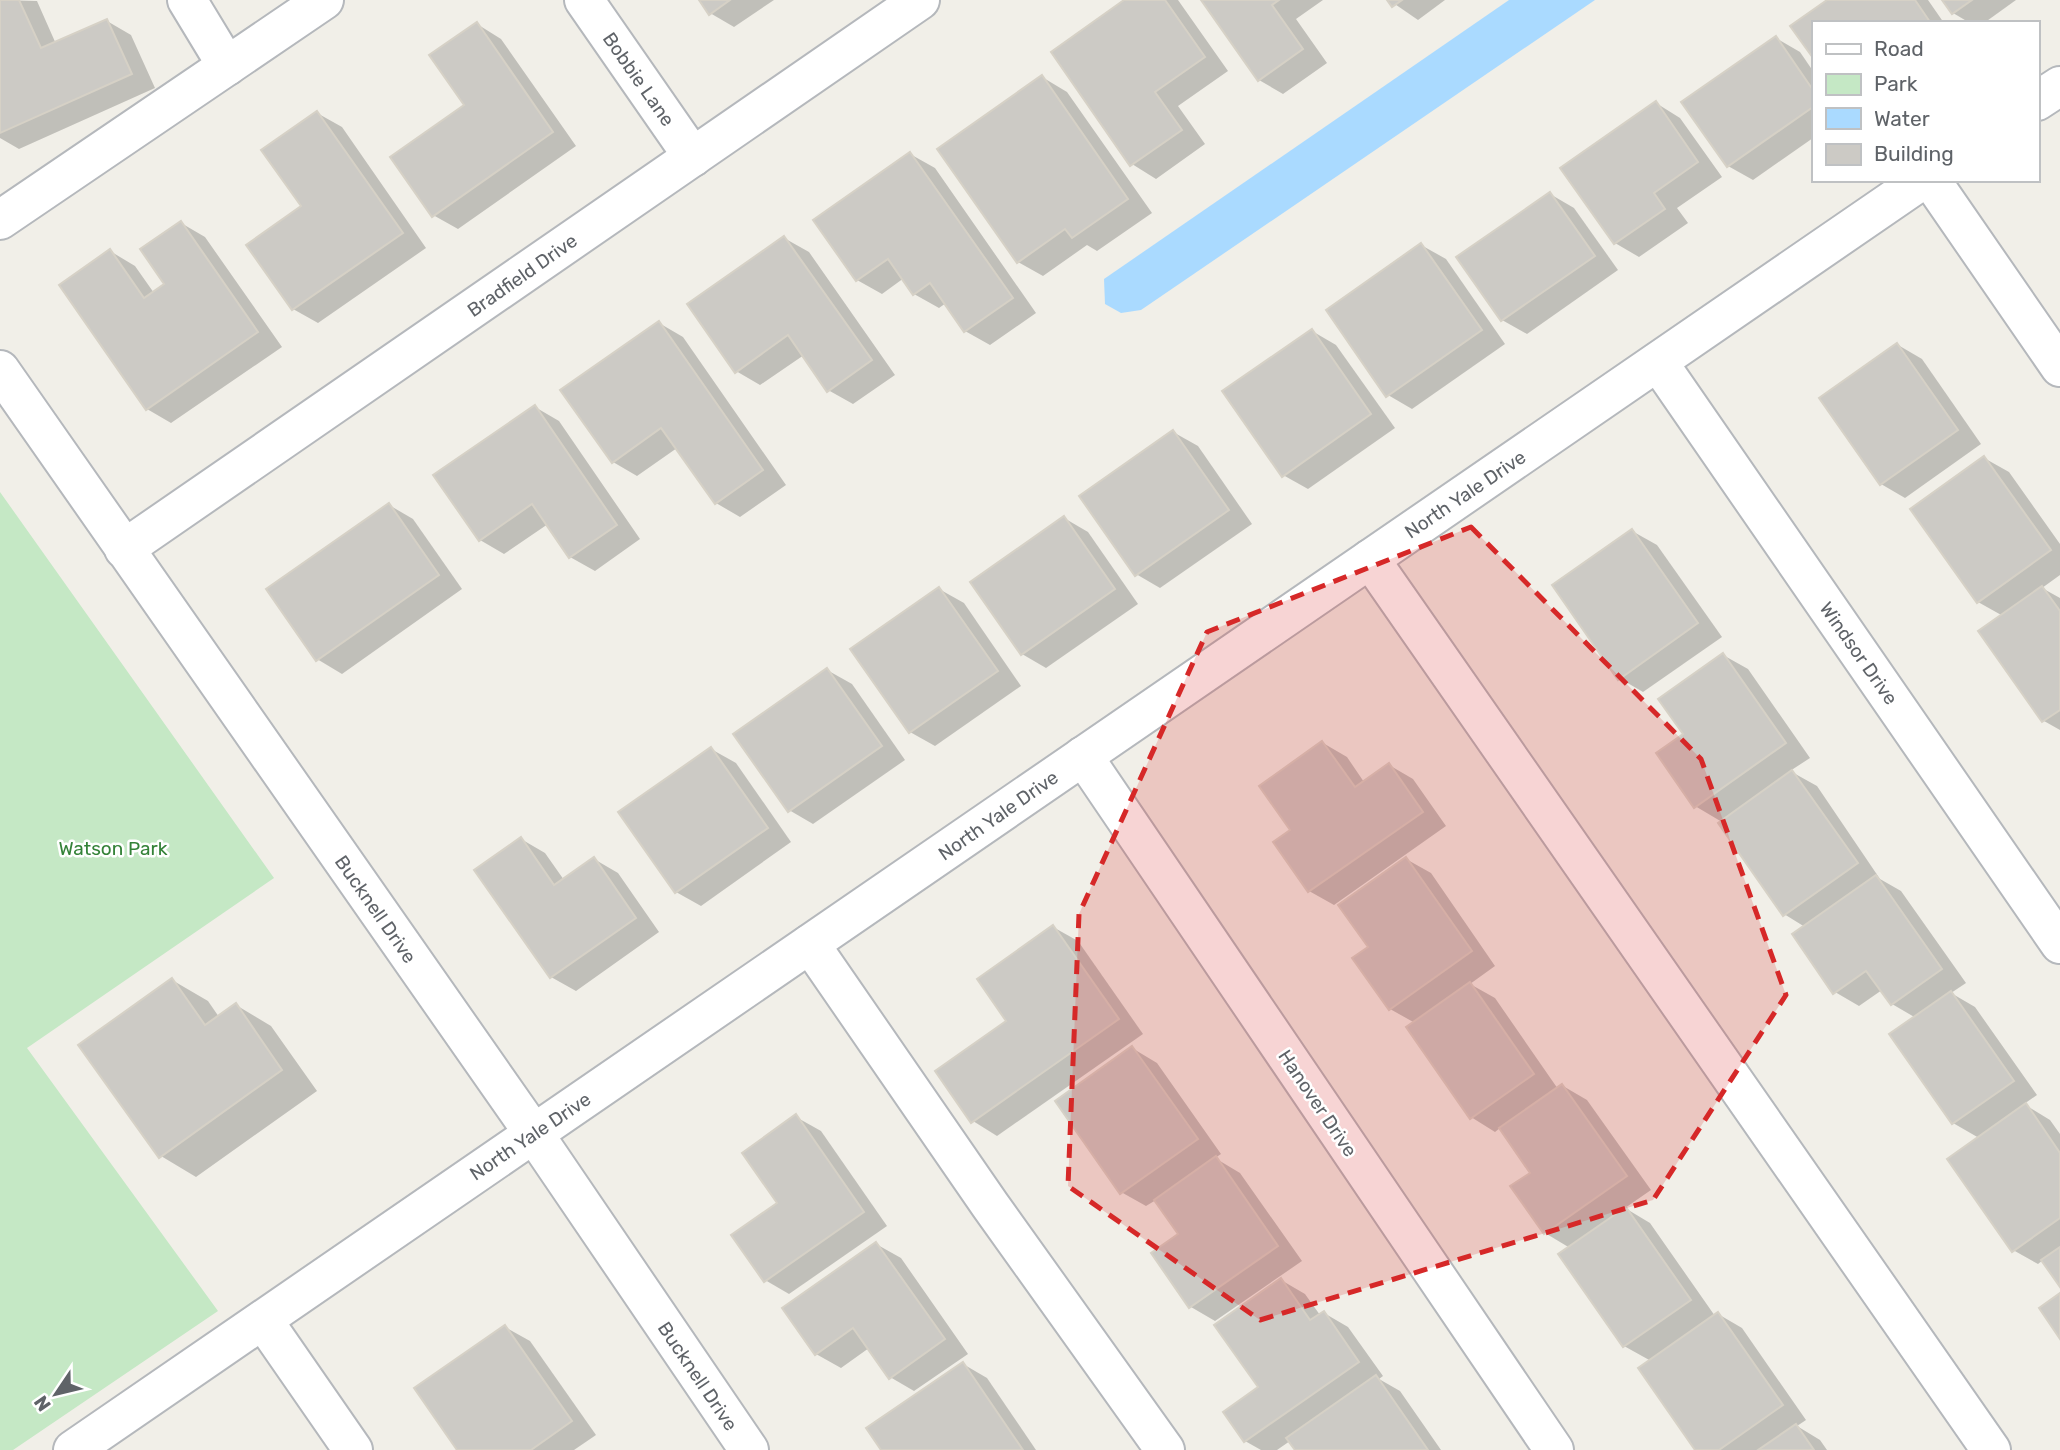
<svg xmlns="http://www.w3.org/2000/svg" width="2060" height="1450" font-family="Rubik,sans-serif">
	<style>
		.green { fill: #c5e8c5 }
		.water { fill: #aadaff }
		.shadow { fill: #0003 }
		.building { fill: #cccac5; stroke: #d6d1c6; stroke-width: 2 }
		.lines { fill: none; stroke-linecap: round; stroke-linejoin: round }
		.minor-casing { stroke: #b5b8bc; stroke-width: 42 }
		.minor { stroke: #fff; stroke-width: 38 }
		.marked { fill: #d62828; fill-opacity: 0.2; stroke: #d62828; stroke-width: 5; stroke-dasharray: 14 9; stroke-linejoin: round }
		.labels { text-anchor: middle; stroke-width: 5; stroke-linejoin: round; paint-order: stroke }
		.street-label { font-size: 19px; fill: #5f6368; stroke: #fff }
		.park-label { font-size: 19px; fill: #348238; stroke: #fff }
	</style>
	<rect width="100%" height="100%" fill="#f1efe8"/>
	<polygon class="green" points="0,492 274,878 27,1048 218,1311 13,1450 0,1450"/>
	<polygon class="water" points="1509,0 1595,0 1141,310 1121,313 1105,304 1104,279"/>
	<g class="shadow">
		<polygon points="0,0 37,1 56,44 107,21 131,35 155,88 19,149 0,138"/>
		<polygon points="701,0 774,0 734,27 710,13"/>
		<polygon points="1127,0 1178,0 1228,71 1178,106 1205,144 1156,179 1132,164"/>
		<polygon points="1203,0 1323,0 1296,19 1327,63 1283,94 1259,80"/>
		<polygon points="1389,0 1445,0 1418,20"/>
		<polygon points="1830,0 1928,0 1944,23 1813,23 1813,55 1793,26"/>
		<polygon points="1944,0 2016,0 1984,23 1970,23 1953,13"/>
		<polygon points="477,24 501,39 576,146 458,229 433,215 467,106"/>
		<polygon points="1776,38 1800,52 1813,71 1813,138 1753,180 1728,166"/>
		<polygon points="1042,77 1067,92 1152,213 1097,251 1087,245 1043,276 1018,262"/>
		<polygon points="1656,103 1680,118 1722,177 1677,208 1688,223 1639,257 1615,243"/>
		<polygon points="317,113 342,127 426,248 318,323 293,309 249,245 303,207"/>
		<polygon points="910,154 935,168 1036,313 990,345 965,331 946,303 939,308 914,294 904,278 882,294 857,280"/>
		<polygon points="1550,194 1574,208 1618,270 1527,334 1502,320"/>
		<polygon points="181,223 205,237 282,347 171,423 147,409 110,251 135,266 154,293 166,285"/>
		<polygon points="784,238 809,252 895,375 853,404 828,390 804,355 760,385 736,371"/>
		<polygon points="1421,245 1446,259 1505,344 1412,409 1388,395"/>
		<polygon points="659,323 683,337 786,485 740,517 716,503 677,448 637,476 613,462"/>
		<polygon points="1312,331 1336,345 1395,428 1308,489 1283,475"/>
		<polygon points="1898,345 1922,359 1981,444 1905,498 1881,484"/>
		<polygon points="535,407 559,421 640,539 595,571 570,557 548,524 504,554 480,540"/>
		<polygon points="1173,432 1198,446 1252,524 1160,588 1136,574"/>
		<polygon points="1984,458 2009,472 2060,544 2060,575 2042,588 2060,598 2060,730 2044,721 2003,616 1978,602"/>
		<polygon points="389,505 413,519 462,589 342,674 317,659"/>
		<polygon points="1064,518 1088,532 1138,604 1046,668 1022,654"/>
		<polygon points="1632,531 1657,545 1722,637 1643,692 1619,678"/>
		<polygon points="939,589 964,603 1021,686 935,746 910,732"/>
		<polygon points="1723,655 1748,669 1810,758 1790,771 1817,786 1880,879 1901,891 1966,983 1951,993 1975,1007 2037,1095 2024,1104 2050,1120 2060,1134 2060,1284 2043,1260 2038,1264 2013,1250 1979,1138 1953,1123 1916,1018 1892,1004 1882,990 1859,1006 1835,992 1805,927 1784,914 1722,822 1695,806 1685,734"/>
		<polygon points="827,670 852,684 905,760 813,824 789,810"/>
		<polygon points="1323,743 1347,757 1364,782 1389,765 1413,779 1446,826 1334,905 1309,891 1292,830"/>
		<polygon points="711,749 736,763 791,842 701,906 676,892"/>
		<polygon points="521,839 545,853 564,880 594,859 618,873 659,932 576,991 551,977"/>
		<polygon points="1406,859 1431,873 1495,966 1470,984 1495,998 1558,1089 1563,1086 1587,1100 1651,1190 1625,1208 1650,1223 1715,1316 1718,1314 1742,1328 1806,1420 1797,1426 1820,1440 1827,1450 1697,1450 1651,1361 1624,1346 1570,1248 1545,1233 1532,1173 1500,1128 1495,1132 1471,1117 1415,1023 1390,1009 1370,948"/>
		<polygon points="1053,927 1078,941 1143,1034 997,1136 973,1121"/>
		<polygon points="172,980 208,1001 219,1017 236,1005 271,1026 317,1091 196,1177 161,1156"/>
		<polygon points="1132,1048 1157,1063 1221,1154 1215,1158 1240,1173 1302,1261 1215,1321 1191,1307 1153,1254 1180,1235 1156,1200 1146,1206 1121,1192"/>
		<polygon points="796,1117 821,1131 887,1226 789,1294 765,1280"/>
		<polygon points="876,1244 901,1258 968,1354 914,1391 890,1377 869,1348 841,1368 816,1354"/>
		<polygon points="1281,1280 1305,1294 1320,1315 1324,1313 1348,1327 1383,1376 1379,1379 1400,1391 1441,1450 1297,1450 1290,1441 1277,1450 1261,1450 1245,1441 1225,1412 1260,1388"/>
		<polygon points="505,1327 530,1341 596,1435 574,1450 460,1450"/>
		<polygon points="963,1364 987,1378 1036,1450 883,1450"/>
	</g>
	<g class="building">
		<polygon points="0,0 19,0 41,48 107,19 132,74 0,133"/>
		<polygon points="699,0 730,0 709,15"/>
		<polygon points="1124,0 1165,0 1205,57 1155,92 1182,130 1130,166 1051,52"/>
		<polygon points="1201,0 1279,0 1272,5 1303,49 1258,81"/>
		<polygon points="1387,0 1402,0 1392,7"/>
		<polygon points="1827,0 1915,0 1930,22 1813,23 1813,58 1790,26"/>
		<polygon points="1942,0 1972,0 1952,14"/>
		<polygon points="477,22 553,132 432,217 390,157 464,105 429,55"/>
		<polygon points="1776,36 1813,90 1813,107 1727,167 1681,102"/>
		<polygon points="1042,75 1128,199 1072,238 1065,229 1017,263 937,149"/>
		<polygon points="1656,101 1698,162 1654,193 1665,209 1614,244 1560,168"/>
		<polygon points="317,111 403,233 292,310 246,245 301,206 261,150"/>
		<polygon points="910,152 1013,298 964,332 930,283 913,295 888,259 856,281 813,220"/>
		<polygon points="1550,192 1595,256 1501,321 1456,257"/>
		<polygon points="181,221 258,332 146,410 59,285 110,249 144,298 164,284 140,249"/>
		<polygon points="784,236 872,360 827,392 788,335 735,373 687,304"/>
		<polygon points="1421,243 1482,330 1386,397 1326,310"/>
		<polygon points="659,321 763,470 715,504 661,428 612,463 560,390"/>
		<polygon points="1312,329 1371,414 1282,477 1222,391"/>
		<polygon points="1897,343 1958,430 1880,485 1819,398"/>
		<polygon points="535,405 617,525 569,558 532,504 479,541 433,475"/>
		<polygon points="1173,430 1229,510 1135,576 1079,496"/>
		<polygon points="1984,456 2051,550 1977,603 1910,509"/>
		<polygon points="389,503 439,575 316,661 266,589"/>
		<polygon points="1064,516 1115,589 1021,655 970,582"/>
		<polygon points="1632,529 1698,623 1618,680 1552,585"/>
		<polygon points="2042,586 2060,611 2060,710 2042,722 1978,631"/>
		<polygon points="939,587 998,671 909,733 850,649"/>
		<polygon points="1723,653 1786,743 1694,808 1656,753 1683,734 1658,699"/>
		<polygon points="827,668 882,746 788,812 733,734"/>
		<polygon points="1322,741 1355,787 1389,763 1423,812 1308,892 1273,842 1290,830 1259,786"/>
		<polygon points="711,747 768,828 675,893 618,812"/>
		<polygon points="1792,770 1858,863 1783,916 1718,823"/>
		<polygon points="521,837 554,885 594,857 636,918 550,978 474,870"/>
		<polygon points="1406,857 1472,951 1389,1010 1352,958 1368,947 1338,905"/>
		<polygon points="1876,875 1942,969 1891,1005 1866,971 1833,994 1792,934"/>
		<polygon points="1053,925 1119,1019 971,1123 935,1071 1006,1021 977,979"/>
		<polygon points="172,978 205,1025 236,1003 282,1070 159,1158 78,1045"/>
		<polygon points="1470,982 1534,1074 1470,1119 1406,1027"/>
		<polygon points="1951,991 2014,1081 1952,1124 1889,1034"/>
		<polygon points="1132,1046 1198,1139 1120,1194 1055,1101"/>
		<polygon points="1562,1084 1627,1176 1544,1234 1510,1186 1530,1173 1499,1128"/>
		<polygon points="2026,1103 2060,1153 2060,1218 2012,1252 1947,1159"/>
		<polygon points="796,1114 864,1212 764,1282 731,1235 777,1203 742,1153"/>
		<polygon points="1216,1156 1278,1246 1189,1308 1151,1253 1178,1234 1154,1200"/>
		<polygon points="1626,1207 1691,1300 1623,1347 1558,1254"/>
		<polygon points="876,1242 945,1339 889,1379 853,1328 815,1355 782,1308"/>
		<polygon points="2060,1247 2060,1287 2041,1260"/>
		<polygon points="1281,1278 1310,1320 1324,1311 1359,1362 1244,1442 1223,1412 1258,1387 1214,1325"/>
		<polygon points="2060,1293 2060,1339 2039,1308"/>
		<polygon points="1718,1312 1783,1405 1719,1450 1695,1450 1638,1368"/>
		<polygon points="505,1325 572,1421 531,1450 457,1450 414,1388"/>
		<polygon points="963,1362 1023,1450 881,1450 866,1428"/>
		<polygon points="1376,1375 1428,1450 1295,1450 1286,1438"/>
		<polygon points="1796,1424 1814,1450 1758,1450"/>
	</g>
	<g class="lines">
		<g class="minor-casing">
			<g id="minor">
				<polyline points="187,0 227,66"/>
				<polyline points="584,0 693,157"/>
				<polyline points="2037,101 2060,86"/>
				<polyline points="1931,180 2060,367"/>
				<polyline points="0,220 324,0"/>
				<polyline points="1658,362 2060,944"/>
				<polyline points="0,370 534,1134 749,1450"/>
				<polyline points="124,549 920,0"/>
				<polyline points="1370,559 1991,1450"/>
				<polyline points="1083,756 1554,1450"/>
				<polyline points="810,944 990,1205 1165,1450"/>
				<polyline points="263,1320 353,1450"/>
				<polyline points="73,1450 1922,180"/>
			</g>
		</g>
		<use href="#minor" class="minor"/>
	</g>
	<path class="marked" d="M1471,527l230,232 85,236 -133,205 -393,120 -192,-134 11,-272 128,-282z"/>
	<g class="labels">
		<g class="street-label">
			<text transform="translate(639 79) rotate(55)" y="7">Bobbie Lane</text>
			<text transform="translate(522 275) rotate(-35)" y="7">Bradfield Drive</text>
			<text transform="translate(1465 494) rotate(-34)" y="7">North Yale Drive</text>
			<text transform="translate(1859 653) rotate(55)" y="7">Windsor Drive</text>
			<text transform="translate(998 815) rotate(-35)" y="7">North Yale Drive</text>
			<text transform="translate(376 909) rotate(55)" y="7">Bucknell Drive</text>
			<text transform="translate(1318 1103) rotate(56)" y="7">Hanover Drive</text>
			<text transform="translate(530 1136) rotate(-34)" y="7">North Yale Drive</text>
			<text transform="translate(698 1376) rotate(56)" y="7">Bucknell Drive</text>
		</g>
		<g class="park-label">
			<text x="113" y="855">Watson Park</text>
		</g>
	</g>
	<rect x="1812" y="21" width="228" height="161" fill="#ffffff" stroke="#bfc1c3" stroke-width="2"/>
	<rect x="1826" y="44" width="35" height="10" fill="#ffffff" stroke="#bfc1c3" stroke-width="2"/>
	<text x="1874" y="56" font-size="21" fill="#5f6368">Road</text>
	<rect x="1826" y="74" width="35" height="21" fill="#c5e8c5" stroke="#bfc1c3" stroke-width="2"/>
	<text x="1874" y="91" font-size="21" fill="#5f6368">Park</text>
	<rect x="1826" y="108" width="35" height="21" fill="#aadaff" stroke="#bfc1c3" stroke-width="2"/>
	<text x="1874" y="126" font-size="21" fill="#5f6368">Water</text>
	<rect x="1826" y="144" width="35" height="21" fill="#cccac5" stroke="#bfc1c3" stroke-width="2"/>
	<text x="1874" y="161" font-size="21" fill="#5f6368">Building</text>
	<g transform="translate(56 1394) rotate(235)" stroke="#ffffff" stroke-width="5" paint-order="stroke">
	<path d="M0-5L12 26L0 18L-12 26Z" fill="#5f6368"/>
	<text y="-10" font-size="19" font-weight="bold" text-anchor="middle" fill="#5f6368">N</text>
	</g>
</svg>
